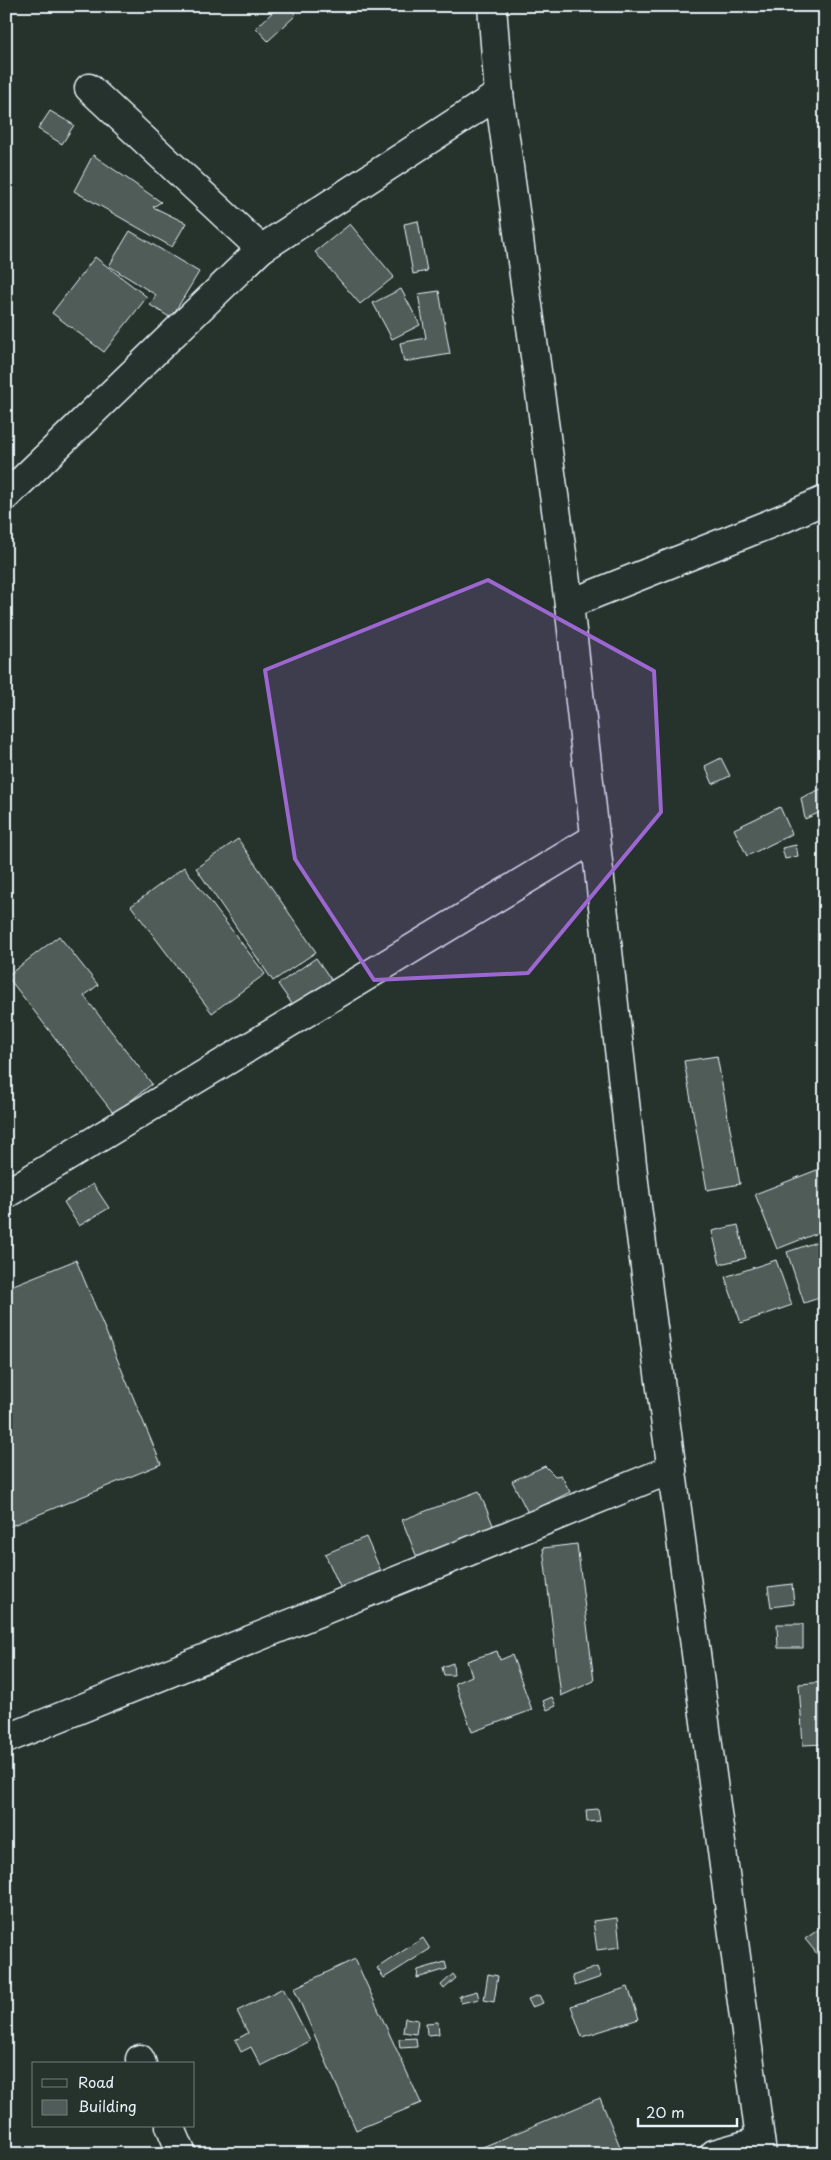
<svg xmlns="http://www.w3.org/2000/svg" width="831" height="2160" font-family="'Playpen Sans',sans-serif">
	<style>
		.building { fill: #505c59; stroke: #e8f1f8 }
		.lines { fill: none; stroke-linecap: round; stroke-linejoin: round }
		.minor-casing { stroke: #e8f1f8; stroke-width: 31 }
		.minor { stroke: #26332d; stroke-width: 28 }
		.marked { fill: #9c67d0; fill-opacity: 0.2; stroke: #9c67d0; stroke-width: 4; stroke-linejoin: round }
	</style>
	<rect width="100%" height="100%" fill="#26332d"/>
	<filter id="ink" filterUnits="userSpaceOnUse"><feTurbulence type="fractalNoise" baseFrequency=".02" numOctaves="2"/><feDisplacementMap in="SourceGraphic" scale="10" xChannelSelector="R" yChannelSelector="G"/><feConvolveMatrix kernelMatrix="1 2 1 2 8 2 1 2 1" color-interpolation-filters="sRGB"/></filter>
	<g filter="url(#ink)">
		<g class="building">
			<polygon points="279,6 288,6 296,15 268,41 256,28"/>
			<polygon points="50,111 74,125 62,144 38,129"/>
			<polygon points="93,155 161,202 153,207 186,223 172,247 74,191"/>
			<polygon points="418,221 427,271 413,274 404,224"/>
			<polygon points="350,224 394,277 360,304 315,252"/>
			<polygon points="130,231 199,272 171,318 150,305 156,295 109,266"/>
			<polygon points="95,257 147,297 104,352 52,313"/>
			<polygon points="401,289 420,325 392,339 373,303"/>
			<polygon points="439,291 450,354 404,362 400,343 426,338 418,294"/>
			<polygon points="721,758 730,776 713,784 705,766"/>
			<polygon points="825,787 825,810 805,819 801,798"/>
			<polygon points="780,807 792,834 747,856 734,829"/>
			<polygon points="238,839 316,952 273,981 196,868"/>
			<polygon points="796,845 798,856 785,859 782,848"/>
			<polygon points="184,867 265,974 212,1013 131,906"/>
			<polygon points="59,936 98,985 84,996 152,1084 114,1114 7,976"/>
			<polygon points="316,958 335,985 297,1011 278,984"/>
			<polygon points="717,1056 740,1184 707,1190 684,1061"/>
			<polygon points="822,1168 825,1174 825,1230 777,1249 755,1194"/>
			<polygon points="93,1184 109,1208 79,1226 64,1202"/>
			<polygon points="738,1225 746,1258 720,1264 712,1231"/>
			<polygon points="825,1239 825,1296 804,1303 787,1252"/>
			<polygon points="76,1260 161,1464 6,1528 6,1288"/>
			<polygon points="776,1260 792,1305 741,1323 725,1277"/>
			<polygon points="545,1466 555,1476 561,1475 570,1492 528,1513 512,1481"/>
			<polygon points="479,1491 495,1530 418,1560 402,1520"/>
			<polygon points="366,1537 381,1571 341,1589 325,1554"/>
			<polygon points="577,1544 594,1681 561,1696 543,1548"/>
			<polygon points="792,1584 794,1604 771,1607 768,1587"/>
			<polygon points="777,1624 803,1624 803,1648 778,1648"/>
			<polygon points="497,1651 500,1660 512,1655 532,1710 472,1732 455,1683 472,1676 467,1661"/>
			<polygon points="453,1663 454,1675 444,1675 442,1667"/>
			<polygon points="825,1682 825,1744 803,1745 799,1684"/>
			<polygon points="552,1697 556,1706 547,1710 543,1701"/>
			<polygon points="598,1809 600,1821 587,1822 586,1810"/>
			<polygon points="617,1918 620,1947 597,1950 593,1921"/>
			<polygon points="825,1925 825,1958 822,1960 805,1939"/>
			<polygon points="423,1938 430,1949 384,1978 377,1968"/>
			<polygon points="355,1959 421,2103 356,2130 294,1988"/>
			<polygon points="445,1962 447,1969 417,1978 418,1970"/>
			<polygon points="597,1967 601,1977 575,1986 572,1976"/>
			<polygon points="453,1974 456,1978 444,1989 441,1985"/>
			<polygon points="488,1974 498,1976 494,2002 484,2000"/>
			<polygon points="628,1987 639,2019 582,2037 571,2006"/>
			<polygon points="283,1988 310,2041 261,2066 251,2047 241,2052 235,2040 248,2033 237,2011"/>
			<polygon points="477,1991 479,1999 461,2003 459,1996"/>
			<polygon points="539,1995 543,2003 532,2007 528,1999"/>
			<polygon points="405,2018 418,2020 416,2034 403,2032"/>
			<polygon points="438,2022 439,2034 427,2035 426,2023"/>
			<polygon points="416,2038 417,2047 400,2048 399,2039"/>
			<polygon points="600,2098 623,2154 466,2154"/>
		</g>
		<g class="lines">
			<g class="minor-casing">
				<g id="minor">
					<polyline points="492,6 499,94 569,604 635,1191 762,2154"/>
					<polyline points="89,88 261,249 499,94"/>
					<polyline points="6,496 261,249"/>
					<polyline points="569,604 782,519 825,500"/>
					<polyline points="6,1194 595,838"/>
					<polyline points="6,1739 672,1469"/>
					<polyline points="140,2059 142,2064"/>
					<polyline points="170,2126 182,2154"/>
					<polyline points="714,2154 760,2141"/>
				</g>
			</g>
			<use href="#minor" class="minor"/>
		</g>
	</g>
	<path class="marked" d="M488,580l166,91 7,141 -133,161 -154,7 -79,-121 -30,-189z"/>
	<rect width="831" height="2160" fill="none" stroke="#26332d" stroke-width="25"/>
	<rect x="12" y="12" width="806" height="2135" fill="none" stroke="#e8f1f8" stroke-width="2" filter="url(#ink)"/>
	<rect x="32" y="2062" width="162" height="65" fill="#26332d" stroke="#747f7e"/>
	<rect x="42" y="2079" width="25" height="8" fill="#26332d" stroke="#747f7e"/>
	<text x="78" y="2088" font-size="15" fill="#e8f1f8">Road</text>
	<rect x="42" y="2100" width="25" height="15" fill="#505c59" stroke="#747f7e"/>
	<text x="78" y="2112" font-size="15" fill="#e8f1f8">Building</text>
	<path d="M638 2118v8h99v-8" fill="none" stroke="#e8f1f8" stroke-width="2.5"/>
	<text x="646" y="2118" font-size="15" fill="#e8f1f8" stroke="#26332d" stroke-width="4" paint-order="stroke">20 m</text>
</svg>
